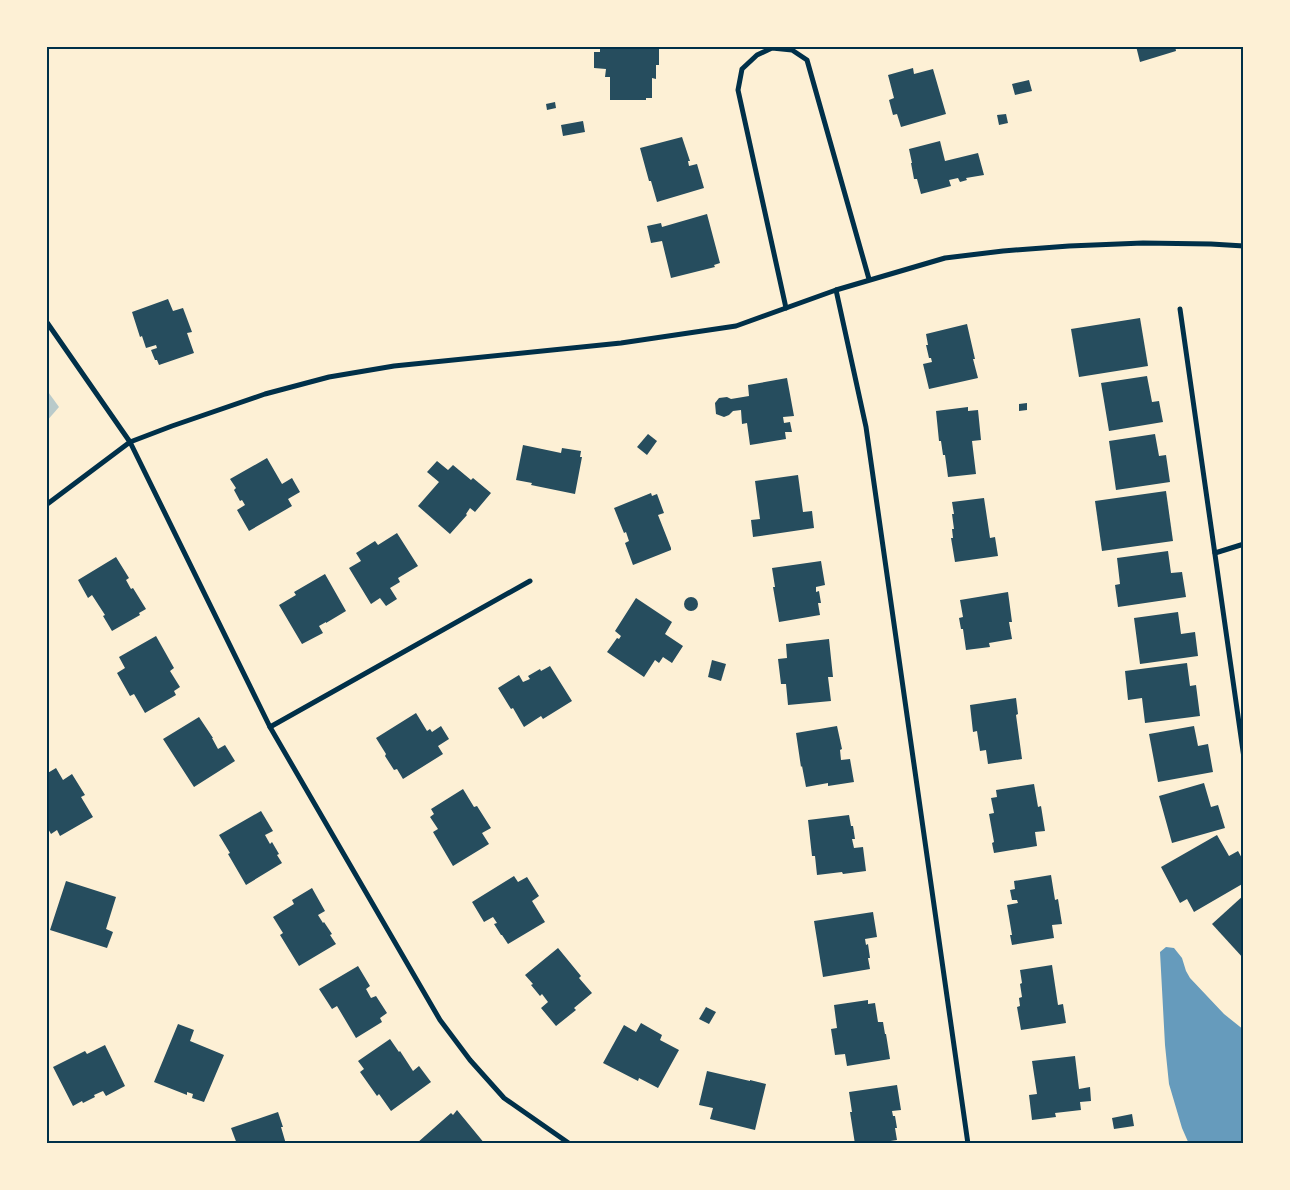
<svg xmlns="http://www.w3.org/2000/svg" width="1290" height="1190" font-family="Cabin,sans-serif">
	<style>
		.green { fill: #b9caca }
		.water { fill: #669bbc }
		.building { fill: #264d5e }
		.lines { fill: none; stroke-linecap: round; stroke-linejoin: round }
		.minor { stroke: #003049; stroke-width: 5 }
		.neatline { fill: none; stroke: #003049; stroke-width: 2 }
	</style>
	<rect width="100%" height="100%" fill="#fdf0d5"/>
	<polygon class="green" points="46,389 59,407 46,422"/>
	<polygon class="water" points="1166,947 1174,948 1182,958 1186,971 1190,978 1224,1014 1244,1030 1244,1144 1189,1144 1182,1128 1169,1084 1165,1045 1160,952"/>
	<g class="building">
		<polygon points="600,46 659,46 659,65 656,65 656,79 652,78 652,98 646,98 646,100 610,100 610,77 605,77 606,69 594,68 594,52 600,52"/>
		<polygon points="1136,46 1175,46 1176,51 1140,62"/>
		<polygon points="913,68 914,74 933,69 946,114 901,127 897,114 893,115 889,100 894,98 888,75"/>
		<polygon points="1029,80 1032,91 1015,95 1012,84"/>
		<polygon points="555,102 556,108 547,110 546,104"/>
		<polygon points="1006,114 1008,123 999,125 997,115"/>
		<polygon points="583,121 585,132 563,136 561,125"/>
		<polygon points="682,137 690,161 688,161 689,166 697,164 704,188 657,202 651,181 649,181 640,148"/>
		<polygon points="940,141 945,161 978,153 984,175 966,178 967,180 960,182 958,178 949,180 951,186 921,194 917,179 914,179 911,163 912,163 909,149"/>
		<polygon points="707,214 720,263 714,265 715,267 671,278 662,241 651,243 647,226 661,223 662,227"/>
		<polygon points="168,299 173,311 183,308 192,332 187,333 194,353 159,365 157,360 155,360 151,350 157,348 156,345 146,348 142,336 140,337 132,312"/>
		<polygon points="1140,318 1148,366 1079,377 1071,329"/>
		<polygon points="967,324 975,359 973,359 978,378 929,389 923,364 932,362 931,358 929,358 926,345 928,345 926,334"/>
		<polygon points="1147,376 1152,402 1159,401 1163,422 1109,431 1101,383"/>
		<polygon points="787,378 794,416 783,417 784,423 790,422 792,432 785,432 786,439 750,445 747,423 742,424 741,410 733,411 729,415 724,417 716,414 715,403 719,398 727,397 731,399 749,396 748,385"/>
		<polygon points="1027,403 1027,410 1019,411 1019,404"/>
		<polygon points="968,407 968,411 978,410 981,440 972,441 976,474 948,477 945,455 943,455 941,441 939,441 936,411"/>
		<polygon points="648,434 657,441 647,455 637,447"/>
		<polygon points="1155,434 1159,456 1166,455 1170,482 1116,490 1109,441"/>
		<polygon points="523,445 561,453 562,448 581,451 580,457 582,457 575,494 531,485 532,483 516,480"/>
		<polygon points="267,458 282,484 292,478 300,492 288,499 292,506 249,531 237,510 245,505 242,500 240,501 234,490 236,488 230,479"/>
		<polygon points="437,461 448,470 453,465 471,480 473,478 491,493 475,512 470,508 466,514 467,515 450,534 418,506 439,482 427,472"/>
		<polygon points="798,475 803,512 812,511 814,528 753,537 751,520 760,519 755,481"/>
		<polygon points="1166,491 1173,541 1102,551 1095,501"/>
		<polygon points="651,493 652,496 657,494 664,513 658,515 671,548 671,550 633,565 625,543 629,541 626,532 624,533 614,508"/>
		<polygon points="984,498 990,538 995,537 998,556 955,562 951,538 953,538 952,529 954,529 952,514 954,514 952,502"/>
		<polygon points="397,533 418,566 398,578 400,582 390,588 397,599 386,606 380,598 371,604 349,568 361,561 356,553 375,541 378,545"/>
		<polygon points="1168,551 1171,573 1182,572 1186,597 1118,607 1115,585 1120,584 1117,558"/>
		<polygon points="116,557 129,578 126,580 131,589 133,588 146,609 139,613 140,615 112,631 103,616 105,615 92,595 88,598 78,580"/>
		<polygon points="821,561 825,585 816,587 816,592 819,591 821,603 818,603 820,615 779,622 773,587 775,587 772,568"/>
		<polygon points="325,574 346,611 326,623 326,622 319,626 323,633 302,644 279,605 296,595 294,592"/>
		<polygon points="1008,592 1012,622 1009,622 1012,639 989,643 990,647 966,650 963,629 961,629 959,618 963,617 960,600"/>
		<circle cx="691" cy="604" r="7"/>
		<polygon points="636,598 672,622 665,634 683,646 672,663 663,657 659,663 655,660 644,677 607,652 617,638 619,639 621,636 615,631"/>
		<polygon points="1178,612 1181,634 1195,632 1198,656 1140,664 1134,618"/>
		<polygon points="156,636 174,668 170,671 180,687 174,691 176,695 145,713 134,694 130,696 117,673 125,668 119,657"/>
		<polygon points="829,639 833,677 828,677 831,701 788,705 786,684 781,684 778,659 787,658 786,644"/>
		<polygon points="712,660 726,664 721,681 708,677"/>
		<polygon points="1187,663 1190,686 1196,685 1200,716 1145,723 1142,698 1128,700 1125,671"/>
		<polygon points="550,666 572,701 543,719 541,716 524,727 513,708 511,709 498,688 519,675 523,682 530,679 528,676 540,669 541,671"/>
		<polygon points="1016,698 1018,714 1016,715 1022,759 988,764 986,750 980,751 977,731 973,732 970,705"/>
		<polygon points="416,713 427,731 430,729 432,732 441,726 449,739 438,746 443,754 403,779 397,769 394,770 385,756 386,754 376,738"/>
		<polygon points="199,717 213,738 212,738 218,749 225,745 235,761 194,787 163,739"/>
		<polygon points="837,726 842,749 840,750 841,760 850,759 854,782 828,786 828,783 806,787 802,766 801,767 796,733"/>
		<polygon points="1194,726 1198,746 1208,744 1213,772 1158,782 1149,734"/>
		<polygon points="56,768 63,780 72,774 85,795 81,797 93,817 60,836 57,830 51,834 46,825 46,774"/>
		<polygon points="1204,783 1211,807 1218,805 1225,828 1172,843 1159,796"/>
		<polygon points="1034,784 1038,807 1041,806 1045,831 1035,832 1037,846 994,853 992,843 994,842 989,814 994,813 991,798 997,797 996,790"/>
		<polygon points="463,789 474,807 477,806 491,828 482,833 489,844 453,866 433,832 438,829 430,817 434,814 431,809"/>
		<polygon points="261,811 273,831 265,835 270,844 272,842 279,854 277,855 282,863 246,885 228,854 230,853 219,835"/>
		<polygon points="849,815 851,826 853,826 855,839 852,839 854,848 863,847 866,871 843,874 842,872 817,875 815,856 812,856 808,820"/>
		<polygon points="1217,835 1229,856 1238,851 1244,862 1244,883 1194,912 1187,899 1180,903 1161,867"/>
		<polygon points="1051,875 1055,900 1058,899 1062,924 1052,925 1054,938 1012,945 1010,935 1012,935 1007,905 1018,903 1017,900 1012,900 1010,890 1015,889 1014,881"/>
		<polygon points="514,876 518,882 527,877 539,896 532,901 545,922 508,944 502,935 501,935 494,924 497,923 493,917 484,922 472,902"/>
		<polygon points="66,881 116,897 106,929 113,932 107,948 50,930"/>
		<polygon points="312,888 325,911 318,915 323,923 324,922 332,934 330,935 336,944 299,966 280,935 283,933 273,917 294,904 292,900"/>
		<polygon points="1244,895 1244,959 1212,924"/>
		<polygon points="873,912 877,937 865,939 866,945 868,944 870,958 868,958 870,969 823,977 814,921"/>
		<polygon points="558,948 581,976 579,978 592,993 574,1008 576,1010 556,1026 541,1008 548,1002 542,994 540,996 531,985 533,984 525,975"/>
		<polygon points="1052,965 1058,1005 1063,1004 1066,1023 1021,1030 1017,1007 1020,1006 1019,998 1022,997 1020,984 1022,983 1020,970"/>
		<polygon points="358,966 370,986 366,989 371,998 376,996 387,1013 380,1018 382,1022 356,1038 337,1006 332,1009 319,989"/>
		<polygon points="868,1000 868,1004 875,1003 878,1022 883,1022 885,1034 886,1034 890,1059 847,1066 845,1054 835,1055 831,1029 837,1028 834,1005"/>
		<polygon points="706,1007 716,1012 709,1024 699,1019"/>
		<polygon points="641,1023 662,1035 660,1040 679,1050 658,1088 639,1078 638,1081 603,1063 624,1025 636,1032"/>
		<polygon points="178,1024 194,1030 190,1041 224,1055 204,1102 192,1098 193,1094 187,1092 187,1095 154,1082"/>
		<polygon points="390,1039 399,1052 400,1051 413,1071 419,1066 431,1082 391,1111 379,1094 377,1096 360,1072 364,1069 358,1061"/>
		<polygon points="105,1045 125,1086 106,1096 103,1091 94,1095 95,1097 83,1103 82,1101 73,1106 53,1067 85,1051 87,1054"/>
		<polygon points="1075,1056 1079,1089 1090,1087 1091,1101 1080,1102 1081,1110 1055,1113 1056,1117 1032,1120 1029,1095 1037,1094 1032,1061"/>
		<polygon points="707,1071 750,1081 750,1080 766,1084 755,1130 710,1119 713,1108 699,1105"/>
		<polygon points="897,1085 901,1110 892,1111 893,1116 895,1116 897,1128 895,1128 897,1140 871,1144 855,1144 850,1112 852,1112 849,1092"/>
		<polygon points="457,1110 485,1144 418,1144 417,1143 451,1113 453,1115"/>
		<polygon points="278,1112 283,1127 281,1127 286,1144 237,1144 231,1128"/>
		<polygon points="1132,1114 1134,1126 1114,1129 1112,1118"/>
	</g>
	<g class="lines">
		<g class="minor">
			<polyline points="836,290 866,427 968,1144"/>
			<polyline points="786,308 738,90 742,69 757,55 772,48 792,50 807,60 869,279"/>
			<polyline points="1180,309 1244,758"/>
			<polyline points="46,321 130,442 270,727 440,1020 470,1060 504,1098 570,1144"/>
			<polyline points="46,505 130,442 172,426 265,394 329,377 394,366 621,343 736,326 836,290 945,258 1003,251 1069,246 1143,243 1211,244 1244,246"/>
			<polyline points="1215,553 1244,544"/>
			<polyline points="270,727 530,581"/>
		</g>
	</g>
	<rect width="1290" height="1190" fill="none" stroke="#fdf0d5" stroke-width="95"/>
	<rect x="48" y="48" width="1194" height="1094" class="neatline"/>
</svg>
